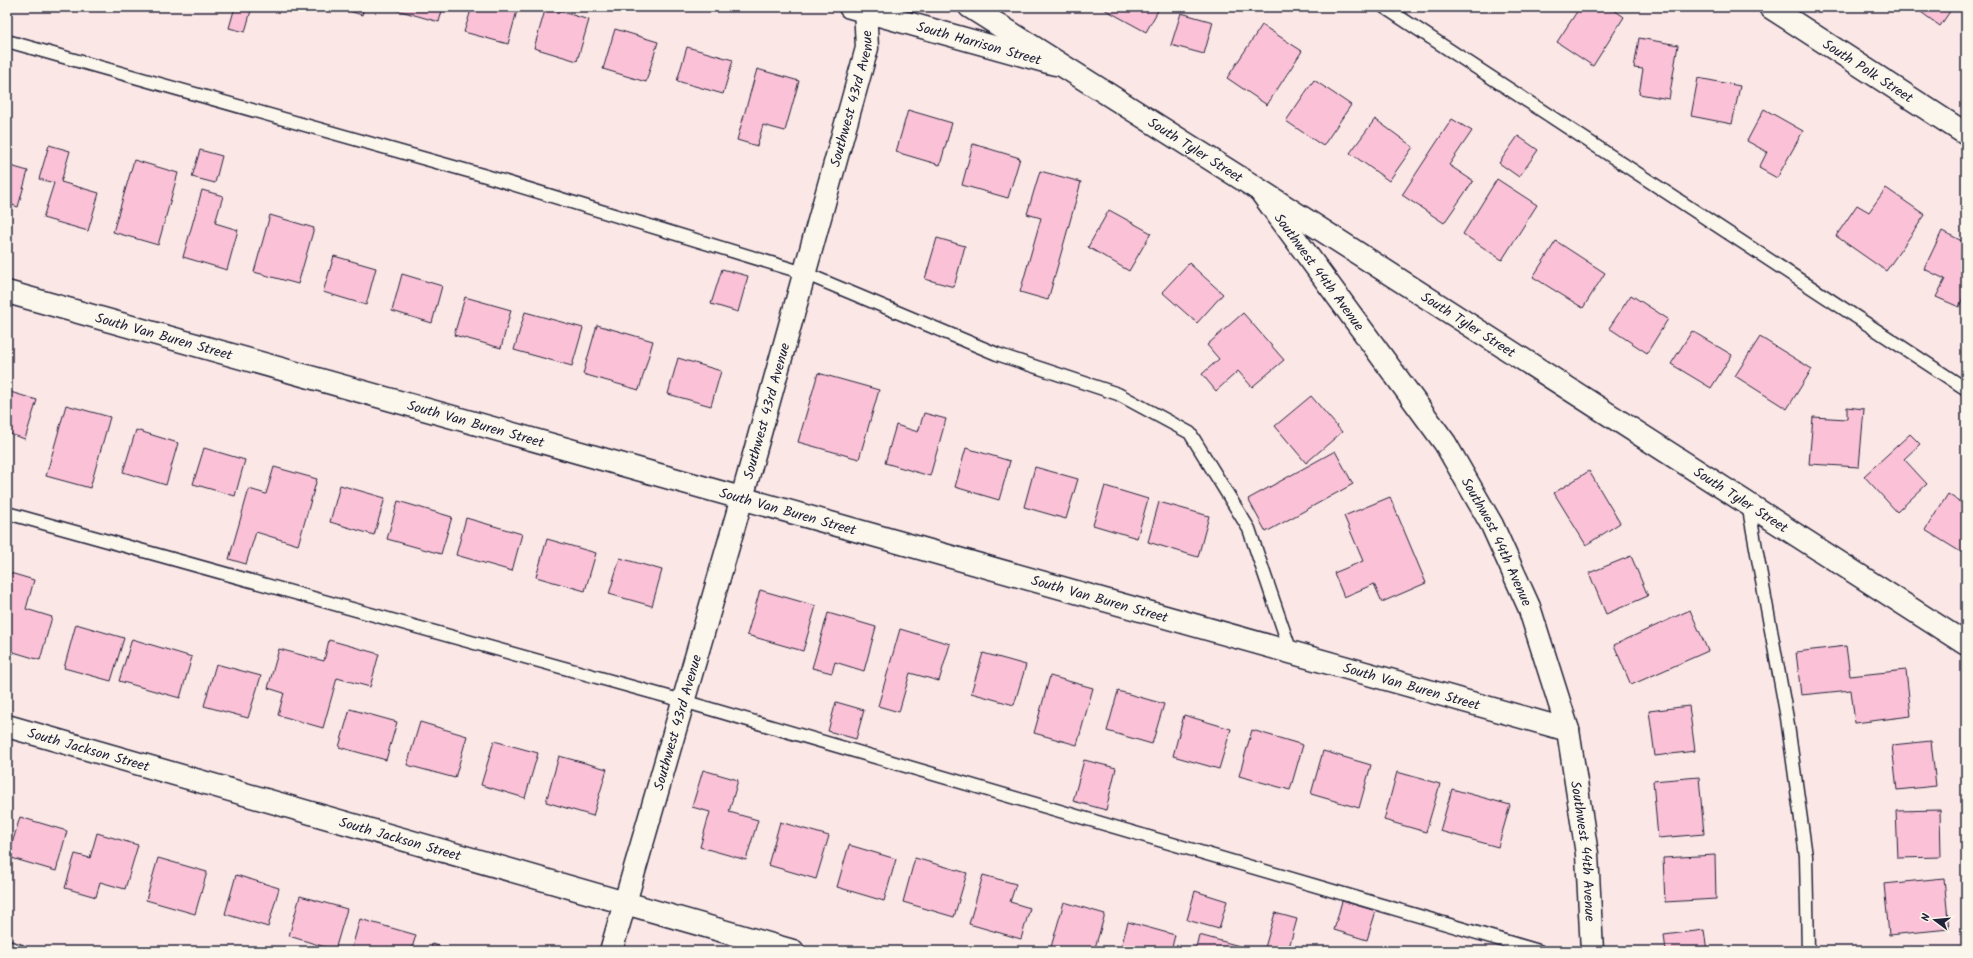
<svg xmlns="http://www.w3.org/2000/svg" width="1973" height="958" font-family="Kalam,sans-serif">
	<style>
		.building { fill: #fbc2d7; stroke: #22223b }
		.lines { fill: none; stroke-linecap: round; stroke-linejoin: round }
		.service-casing { stroke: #22223b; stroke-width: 15 }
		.minor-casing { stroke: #22223b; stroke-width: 25 }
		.tertiary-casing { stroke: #22223b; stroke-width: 25 }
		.secondary-casing { stroke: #22223b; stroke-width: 25 }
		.service { stroke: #fbf7ec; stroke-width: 12 }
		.minor { stroke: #fbf7ec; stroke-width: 22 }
		.tertiary { stroke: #fbf7ec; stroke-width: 22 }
		.secondary { stroke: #fbf7ec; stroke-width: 22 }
		.labels { text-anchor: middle; stroke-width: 3.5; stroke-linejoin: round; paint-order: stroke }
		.street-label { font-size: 14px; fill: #22223b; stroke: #fbf7ec }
	</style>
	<rect width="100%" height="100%" fill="#fbe7e6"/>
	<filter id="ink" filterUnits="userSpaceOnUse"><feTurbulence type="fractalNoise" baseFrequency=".025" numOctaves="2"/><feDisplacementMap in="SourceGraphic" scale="8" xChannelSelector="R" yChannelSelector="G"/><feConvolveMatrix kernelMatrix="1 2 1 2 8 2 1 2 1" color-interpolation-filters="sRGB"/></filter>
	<g filter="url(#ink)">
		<g class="building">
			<polygon points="235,7 252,7 245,32 229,28"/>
			<polygon points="336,7 364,7 362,15"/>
			<polygon points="398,7 443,7 439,22 397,10"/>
			<polygon points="472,7 518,7 508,44 464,32"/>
			<polygon points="546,7 589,20 577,61 534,48"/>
			<polygon points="1105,7 1160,7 1146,32 1104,9"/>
			<polygon points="1580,7 1610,7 1624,17 1593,66 1557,42"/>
			<polygon points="1914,7 1953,7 1940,26"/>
			<polygon points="1181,13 1213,22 1204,54 1171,45"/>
			<polygon points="1262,25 1302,51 1267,105 1227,78"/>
			<polygon points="615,29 658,42 646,82 603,69"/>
			<polygon points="1639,38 1678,45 1669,99 1639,94 1643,69 1634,68"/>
			<polygon points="687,47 733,60 723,94 677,81"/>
			<polygon points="757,69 799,81 785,131 763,125 757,146 737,140"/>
			<polygon points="1698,78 1740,86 1732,124 1691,116"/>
			<polygon points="1314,80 1351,105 1323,146 1286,121"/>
			<polygon points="1764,109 1803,131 1777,178 1759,168 1767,152 1747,141"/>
			<polygon points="908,110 952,123 940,165 896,152"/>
			<polygon points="1375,119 1413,147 1389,181 1350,153"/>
			<polygon points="1452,119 1472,131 1449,165 1473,181 1444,223 1402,195"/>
			<polygon points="1518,136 1538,150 1519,177 1499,163"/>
			<polygon points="973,144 1020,158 1008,198 962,185"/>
			<polygon points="49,145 70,151 61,182 99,193 88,231 43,218 54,183 39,179"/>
			<polygon points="200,150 222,156 215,183 192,177"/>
			<polygon points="134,160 178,173 158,245 113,232"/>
			<polygon points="7,165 28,171 18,207 7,203"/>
			<polygon points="1040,171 1081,182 1048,300 1020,292 1041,218 1027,214"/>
			<polygon points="1497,179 1537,205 1502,260 1463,234"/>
			<polygon points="1886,188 1925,215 1886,271 1836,236 1857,205 1869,212"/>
			<polygon points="202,190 223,196 215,223 238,230 227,270 183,257"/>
			<polygon points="1109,210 1151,233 1129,271 1088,247"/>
			<polygon points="270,215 314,228 298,284 254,272"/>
			<polygon points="1942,231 1966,243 1966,292 1959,307 1936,297 1945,279 1924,269"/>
			<polygon points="937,238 965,246 954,287 925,279"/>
			<polygon points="1556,241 1605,273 1583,308 1533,277"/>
			<polygon points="334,256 376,268 366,305 323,292"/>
			<polygon points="1189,263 1223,294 1197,323 1162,292"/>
			<polygon points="722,269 748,276 738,312 711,304"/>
			<polygon points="402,274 442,286 432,323 392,311"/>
			<polygon points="1631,295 1668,319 1647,353 1609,328"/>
			<polygon points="465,297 511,310 501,348 454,335"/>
			<polygon points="525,312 583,328 572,366 514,350"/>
			<polygon points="1243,313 1284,360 1252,387 1238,371 1216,391 1202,374 1219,359 1207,345"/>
			<polygon points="597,325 653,341 639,390 583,374"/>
			<polygon points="1692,331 1732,355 1711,388 1671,364"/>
			<polygon points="1760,337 1812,369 1787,409 1735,376"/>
			<polygon points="678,358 721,371 711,406 668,394"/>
			<polygon points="818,373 879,390 859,459 798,442"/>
			<polygon points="7,391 37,400 25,439 7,433"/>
			<polygon points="1311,396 1342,432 1306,463 1275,426"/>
			<polygon points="66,405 110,417 90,488 46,476"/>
			<polygon points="1847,407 1864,409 1859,467 1809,464 1813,417 1847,419"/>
			<polygon points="924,413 946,419 930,476 885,463 896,425 918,432"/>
			<polygon points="136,430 178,443 166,485 123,472"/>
			<polygon points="1910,434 1920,444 1904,459 1927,484 1897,512 1864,476"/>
			<polygon points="204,448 245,460 235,496 193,484"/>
			<polygon points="966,448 1010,461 999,500 955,487"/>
			<polygon points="1335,451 1353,484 1266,532 1248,499"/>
			<polygon points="274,467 317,479 298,545 256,532 246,564 229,559 249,489 266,494"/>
			<polygon points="1035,467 1078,479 1066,519 1024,507"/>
			<polygon points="1589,471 1620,523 1586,545 1554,493"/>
			<polygon points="340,485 385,498 374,535 330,522"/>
			<polygon points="1105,486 1148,499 1137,538 1093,525"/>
			<polygon points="1948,494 1966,506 1966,551 1964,554 1925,530"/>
			<polygon points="1390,497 1426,583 1382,602 1374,584 1344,597 1334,573 1363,561 1344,516"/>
			<polygon points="398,501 452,517 441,554 387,539"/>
			<polygon points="1159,502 1209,516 1198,557 1148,542"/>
			<polygon points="466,518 522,534 512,571 456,555"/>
			<polygon points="547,539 596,553 585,591 536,577"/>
			<polygon points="1631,556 1648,596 1606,614 1589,573"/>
			<polygon points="620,558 662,570 652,606 609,594"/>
			<polygon points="7,572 34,580 26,609 52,617 40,660 7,650"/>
			<polygon points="760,590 816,606 803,651 747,635"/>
			<polygon points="1690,610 1708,651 1631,685 1614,645"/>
			<polygon points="828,613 876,627 864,671 835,662 832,673 812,668"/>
			<polygon points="76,624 124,638 111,681 64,668"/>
			<polygon points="900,629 950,644 939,681 910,673 899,712 878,706"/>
			<polygon points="132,639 192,657 180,698 119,681"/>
			<polygon points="329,640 379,654 370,687 337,678 323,728 278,715 284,693 268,688 279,649 324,661"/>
			<polygon points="1846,646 1850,676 1906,670 1911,716 1855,723 1851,690 1801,695 1796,652"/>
			<polygon points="983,653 1026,665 1014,705 971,693"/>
			<polygon points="216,664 261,676 248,718 204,706"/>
			<polygon points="1050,676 1093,688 1077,745 1034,733"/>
			<polygon points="1118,691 1164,704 1152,744 1107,731"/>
			<polygon points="836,702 864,710 856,739 828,731"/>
			<polygon points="1689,706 1695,751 1655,756 1649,711"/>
			<polygon points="350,709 397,722 386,760 339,747"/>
			<polygon points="1184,715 1231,729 1219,769 1173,756"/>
			<polygon points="420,722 467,736 455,778 407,765"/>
			<polygon points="1252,730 1303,745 1290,790 1239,776"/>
			<polygon points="494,741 538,753 525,798 481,785"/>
			<polygon points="1931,741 1936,786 1897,790 1892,745"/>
			<polygon points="1323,751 1371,765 1359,808 1311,794"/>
			<polygon points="559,756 607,769 593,816 546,802"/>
			<polygon points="1084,760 1116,768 1106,810 1073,801"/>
			<polygon points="703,770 738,780 729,812 758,820 746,860 700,847 710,812 692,807"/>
			<polygon points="1397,772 1440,784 1426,832 1384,820"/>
			<polygon points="1699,777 1704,834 1658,838 1653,781"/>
			<polygon points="1452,789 1510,805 1498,847 1440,831"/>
			<polygon points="1940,810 1941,857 1898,858 1896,811"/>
			<polygon points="20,817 67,831 56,871 8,857"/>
			<polygon points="780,822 829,836 816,879 768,865"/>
			<polygon points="97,833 138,845 125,889 100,882 96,897 65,888 75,854 90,858"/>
			<polygon points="849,845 896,859 884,901 837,887"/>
			<polygon points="1715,855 1716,899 1665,902 1663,858"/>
			<polygon points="158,858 207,872 195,914 146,900"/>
			<polygon points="915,858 967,873 954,917 903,902"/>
			<polygon points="236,875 279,888 268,927 225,914"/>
			<polygon points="983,875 1016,884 1010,902 1030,908 1021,939 969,924"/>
			<polygon points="1944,878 1949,929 1889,935 1884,884"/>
			<polygon points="1195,891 1227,901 1219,929 1187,920"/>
			<polygon points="300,896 347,909 335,950 289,936"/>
			<polygon points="1342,901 1376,911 1367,940 1334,930"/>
			<polygon points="1064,902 1105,914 1094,951 1064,951 1051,947"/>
			<polygon points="1275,913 1297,919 1288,951 1264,951"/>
			<polygon points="360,919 416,935 411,951 351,951"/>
			<polygon points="1128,922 1175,935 1171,951 1120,951"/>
			<polygon points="1704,930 1707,951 1666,951 1664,935"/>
			<polygon points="1199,935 1247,948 1246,951 1195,951"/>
			<polygon points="432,944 457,951 430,951"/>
			<polygon points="1890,947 1929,951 1889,951"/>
		</g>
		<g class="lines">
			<g class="service-casing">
				<g id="service">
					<polyline points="1384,7 1966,389"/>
					<polyline points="7,41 486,176 804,273 997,354 1118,394 1190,433 1249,529 1291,652"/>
					<polyline points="1748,504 1787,718 1806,856 1808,951"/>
					<polyline points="7,513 683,701 1539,951"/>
					<polyline points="7,947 20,951"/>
				</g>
			</g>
			<g class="minor-casing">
				<g id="minor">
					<path id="s1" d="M1770,7l196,127"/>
					<path id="s2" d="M7,292l1561,438"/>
					<path id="s3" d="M7,726l786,225"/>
					<path id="s4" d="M611,951l131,-453 125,-450 -2,-41"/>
				</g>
			</g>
			<g class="tertiary-casing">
				<g id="tertiary">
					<path id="s5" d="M850,7l205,57"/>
					<path id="s6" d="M1261,192l184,251 47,82 37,82 39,123 19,124 5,97"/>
				</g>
			</g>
			<g class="secondary-casing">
				<g id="secondary">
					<path id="s7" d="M970,7l291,184 705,453"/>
				</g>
			</g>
			<use href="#service" class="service"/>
			<use href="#minor" class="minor"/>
			<use href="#tertiary" class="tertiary"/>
			<use href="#secondary" class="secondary"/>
		</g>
	</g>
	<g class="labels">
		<g class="street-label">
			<text dy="5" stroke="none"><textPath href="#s5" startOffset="134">South Harrison Street</textPath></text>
			<text dy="5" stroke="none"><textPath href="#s1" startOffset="117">South Polk Street</textPath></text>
			<text dy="5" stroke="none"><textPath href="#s4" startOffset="886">Southwest 43rd Avenue</textPath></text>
			<text dy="5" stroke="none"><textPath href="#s7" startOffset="267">South Tyler Street</textPath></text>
			<text dy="5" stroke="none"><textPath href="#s6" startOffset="99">Southwest 44th Avenue</textPath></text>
			<text dy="5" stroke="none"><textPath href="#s7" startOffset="591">South Tyler Street</textPath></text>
			<text dy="5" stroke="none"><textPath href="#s2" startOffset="163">South Van Buren Street</textPath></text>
			<text dy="5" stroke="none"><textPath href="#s4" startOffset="562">Southwest 43rd Avenue</textPath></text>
			<text dy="5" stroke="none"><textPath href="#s2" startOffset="487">South Van Buren Street</textPath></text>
			<text dy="5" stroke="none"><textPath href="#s7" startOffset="915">South Tyler Street</textPath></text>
			<text dy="5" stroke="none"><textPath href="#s2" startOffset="811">South Van Buren Street</textPath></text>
			<text dy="5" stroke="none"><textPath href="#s6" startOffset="423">Southwest 44th Avenue</textPath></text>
			<text dy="5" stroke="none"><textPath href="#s2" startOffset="1135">South Van Buren Street</textPath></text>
			<text dy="5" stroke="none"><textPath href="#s2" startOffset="1459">South Van Buren Street</textPath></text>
			<text dy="5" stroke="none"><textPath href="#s4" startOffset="238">Southwest 43rd Avenue</textPath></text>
			<text dy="5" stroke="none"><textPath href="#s3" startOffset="85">South Jackson Street</textPath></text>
			<text dy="5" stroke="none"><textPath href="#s3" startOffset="409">South Jackson Street</textPath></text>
			<text dy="5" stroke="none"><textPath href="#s6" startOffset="747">Southwest 44th Avenue</textPath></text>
		</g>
	</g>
	<rect width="1973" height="958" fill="none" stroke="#fbf7ec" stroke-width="24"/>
	<rect x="12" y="12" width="1949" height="934" fill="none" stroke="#22223b" stroke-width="1.5" filter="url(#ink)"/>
	<g transform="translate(1935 920) rotate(286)" stroke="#fbf7ec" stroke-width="3" paint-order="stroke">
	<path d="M0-3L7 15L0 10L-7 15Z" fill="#22223b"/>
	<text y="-6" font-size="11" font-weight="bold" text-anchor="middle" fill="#22223b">N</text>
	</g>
</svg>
